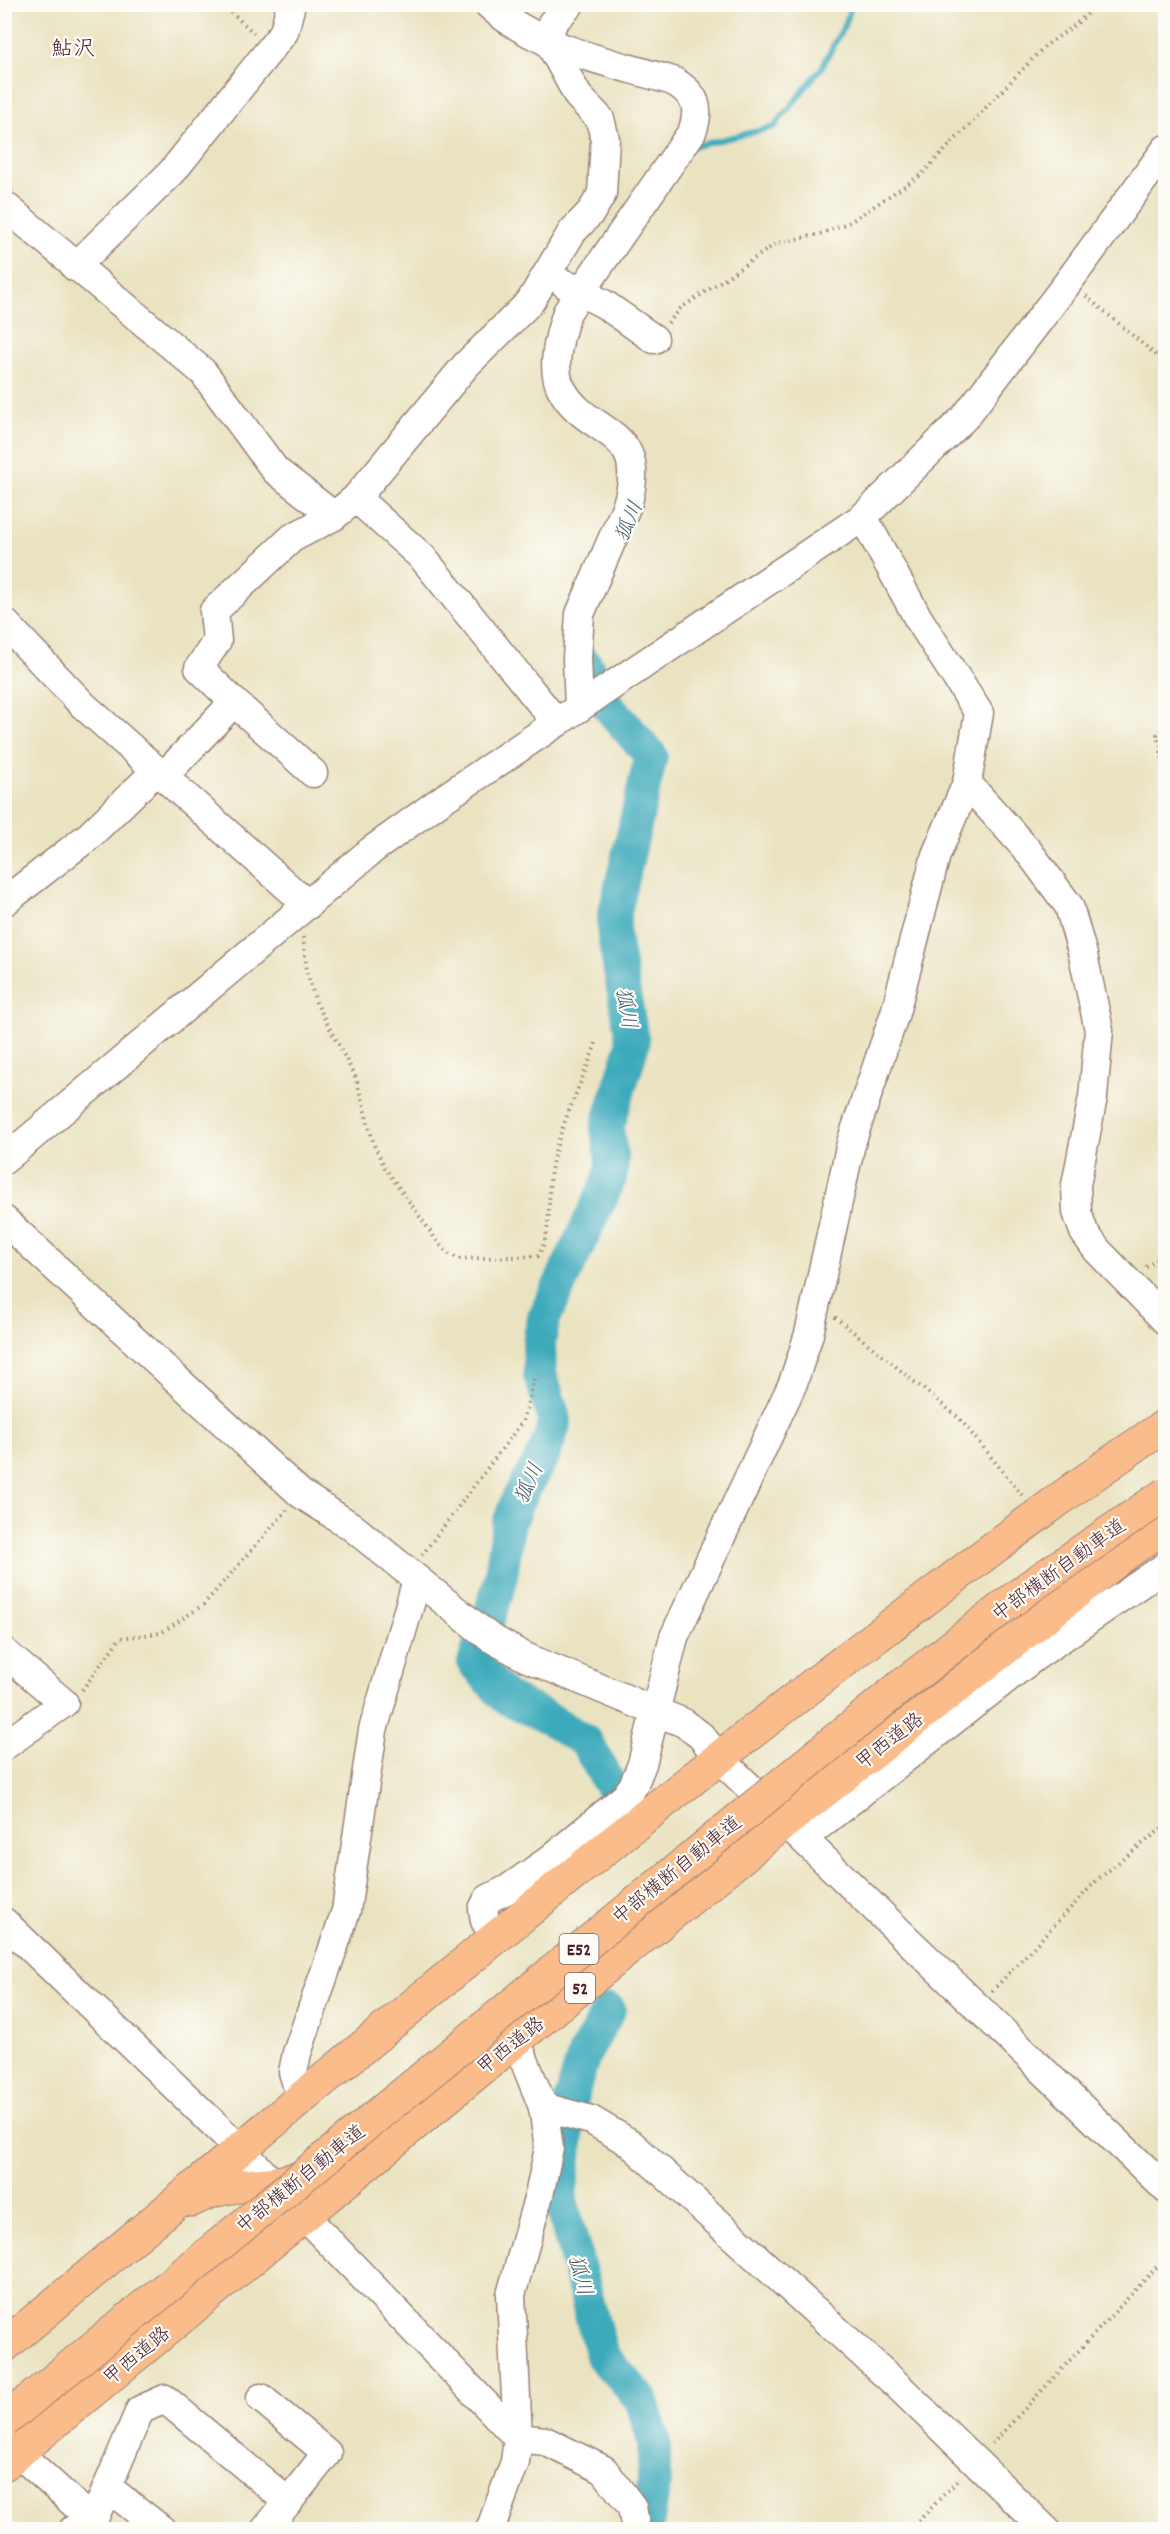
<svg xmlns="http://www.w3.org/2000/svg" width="1170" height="2534" font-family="Dekko,'Klee One',sans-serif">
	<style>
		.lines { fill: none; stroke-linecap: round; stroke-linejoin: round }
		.stream { stroke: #3daabc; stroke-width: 6 }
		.river { stroke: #3daabc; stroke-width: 34 }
		.minor-casing { stroke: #9a8176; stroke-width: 31 }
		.highway-casing { stroke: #9a8176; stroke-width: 35 }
		.path { stroke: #9a8176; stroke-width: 4; stroke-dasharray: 1.5 4.5; stroke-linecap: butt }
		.minor { stroke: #fff; stroke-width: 28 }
		.highway { stroke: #fabc8b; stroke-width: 33 }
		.highway-bridge-casing { stroke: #9a8176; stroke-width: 35; stroke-linecap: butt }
		.highway-bridge { stroke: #fabc8b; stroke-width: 33 }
		.labels { text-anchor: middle; stroke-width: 4.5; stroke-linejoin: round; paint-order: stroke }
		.shield { fill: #fdfcf7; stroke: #806168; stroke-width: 1.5 }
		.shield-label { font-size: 18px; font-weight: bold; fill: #4a1f2b }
		.street-label { font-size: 20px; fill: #4a1f2b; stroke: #fdfcf7 }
		.water-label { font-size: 21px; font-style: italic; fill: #445e6c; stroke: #fdfcf7 }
		.quarter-label { font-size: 22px; fill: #4a1f2b; stroke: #fdfcf7 }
	</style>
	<rect width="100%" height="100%" fill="#fdfcf7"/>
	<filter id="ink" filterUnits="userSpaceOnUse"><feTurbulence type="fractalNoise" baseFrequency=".0167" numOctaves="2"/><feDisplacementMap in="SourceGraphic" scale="12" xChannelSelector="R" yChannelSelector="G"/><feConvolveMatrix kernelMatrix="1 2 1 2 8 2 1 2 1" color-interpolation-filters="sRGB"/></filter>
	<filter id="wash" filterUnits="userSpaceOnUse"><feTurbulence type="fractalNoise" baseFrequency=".008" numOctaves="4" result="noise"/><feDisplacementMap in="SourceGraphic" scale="24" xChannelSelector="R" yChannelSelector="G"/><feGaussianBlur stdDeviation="1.35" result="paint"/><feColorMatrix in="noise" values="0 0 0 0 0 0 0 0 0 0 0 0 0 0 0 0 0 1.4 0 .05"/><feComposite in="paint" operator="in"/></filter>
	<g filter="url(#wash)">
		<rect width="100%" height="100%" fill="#eae3c1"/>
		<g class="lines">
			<polyline class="stream" points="695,146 774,127 822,67 846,22 852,4"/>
			<g class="river">
				<polyline points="586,665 607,705 651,756 614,917 614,937 633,1044 607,1128 612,1160 610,1178 544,1318 539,1342 540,1374 555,1421 545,1452 518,1499 508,1526 500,1583 474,1663 506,1698 548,1718 586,1742 614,1791"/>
				<polyline points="609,2010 584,2055 571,2099 560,2197 602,2356 641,2399 654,2441 654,2484 646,2530"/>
			</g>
		</g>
	</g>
	<g filter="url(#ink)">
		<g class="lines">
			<g class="minor-casing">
				<g id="minor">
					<path d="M488,4c50,46 123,58 185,77 23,13 28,27 19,51l-125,180c-7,21 -17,55 -6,76 26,50 90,37 66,117l-47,109 -3,44 2,50"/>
					<polyline points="4,205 203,372 275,470 334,516"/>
					<polyline points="75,267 172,172 284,32 291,4"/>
					<polyline points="565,284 604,304 654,339"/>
					<polyline points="356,498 423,558 557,723"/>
					<polyline points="4,622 83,705 308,905"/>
					<polyline points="234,702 313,773"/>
					<polyline points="164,776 234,702 199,668 217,641 214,611 292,538 334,516 356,498 466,365 530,302 572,232 591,212 602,194 605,139 600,119 578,96 549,42 552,23 570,4"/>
					<polyline points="967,783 1029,852 1069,906 1083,955 1099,1030 1093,1097 1076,1185 1077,1212 1084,1232 1097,1250 1166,1321"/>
					<polyline points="4,902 89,836 157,770"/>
					<polyline points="4,1160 372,850 443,799 863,517 965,417 1069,281 1166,149"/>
					<polyline points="4,1220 301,1494 351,1526 489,1637 525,1657 684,1723 701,1736 718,1757 1166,2189"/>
					<polyline points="4,1652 64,1703 4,1746"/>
					<polyline points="803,1838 1033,1658 1166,1566"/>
					<polyline points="4,1922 240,2149 518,2438 545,2441 604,2470 632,2507 636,2530"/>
					<polyline points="496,1938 485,1921 483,1909 488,1899 508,1889 548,1861 625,1797 633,1786 642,1764 674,1637 793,1383 809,1334 851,1143 895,1013 936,855 967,783 979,713 918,618 863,517"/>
					<polyline points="301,2097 293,2072 297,2053 346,1911 373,1730 417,1580"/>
					<polyline points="543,2107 591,2120 630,2143 895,2383 1046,2530"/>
					<polyline points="261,2398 327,2453 288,2502"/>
					<polyline points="4,2440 93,2521 95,2530"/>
					<polyline points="107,2487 162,2530"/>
					<polyline points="73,2530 93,2521 140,2410 165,2399 288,2502 265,2530"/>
					<polyline points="490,2530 515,2462 518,2438 511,2295 540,2191 549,2148 543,2107 516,2040"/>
				</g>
			</g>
			<g class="highway-casing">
				<g id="highway">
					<path d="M192,2200c32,-17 49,-12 82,-17 12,-1 24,-5 36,-7"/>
					<path d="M4,2346c293,-243 581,-490 885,-719 91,-69 182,-139 277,-202"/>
					<polyline points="4,2464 516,2040 785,1822 1126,1553 1166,1525"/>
				</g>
			</g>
			<g class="path">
				<polyline points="222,4 255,34"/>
				<polyline points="1086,296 1163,361 1166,367"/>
				<polyline points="668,323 680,309 777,243 820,234 850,222 921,175 1044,47 1075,25 1098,4"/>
				<polyline points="1166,725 1157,735 1166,773"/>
				<path d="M303,937l4,35 9,30 40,76 18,67 11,23 55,77 9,9 10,5 79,-3c17,-28 7,-64 15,-95 9,-41 29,-78 43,-118"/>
				<polyline points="1146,1267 1166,1254"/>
				<polyline points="835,1317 959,1418 1022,1495"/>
				<polyline points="422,1555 523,1421 534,1379"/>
				<polyline points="82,1690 120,1638 161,1633 203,1605 287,1510"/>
				<polyline points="992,1991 1098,1879 1166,1825"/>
				<polyline points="992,2444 1166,2257"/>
				<polyline points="910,2530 960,2478"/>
			</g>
			<use href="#minor" class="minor"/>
			<use href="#highway" class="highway"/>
			<g class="highway-bridge-casing">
				<polyline id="highway-bridge" points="4,2421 905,1683 1028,1588 1166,1494"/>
			</g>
			<use href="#highway-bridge" class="highway-bridge"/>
		</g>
	</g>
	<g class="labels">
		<g class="shield">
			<rect x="559.5" y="1934" width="39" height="30" rx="4.5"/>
			<rect x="565" y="1973" width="30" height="30" rx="4.5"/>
		</g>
		<g class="shield-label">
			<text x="579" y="1955">E52</text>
			<text x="580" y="1994">52</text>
		</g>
		<g class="street-label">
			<text transform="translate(1058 1569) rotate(-36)" y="7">中部横断自動車道</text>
			<text transform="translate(889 1740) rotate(-38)" y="7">甲西道路</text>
			<text transform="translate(676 1869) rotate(-39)" y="7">中部横断自動車道</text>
			<text transform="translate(510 2045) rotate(-39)" y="7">甲西道路</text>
			<text transform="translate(300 2178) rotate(-39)" y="7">中部横断自動車道</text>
			<text transform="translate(136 2355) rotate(-40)" y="7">甲西道路</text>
		</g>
		<g class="water-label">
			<text transform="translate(628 521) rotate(-67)" y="7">狐川</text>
			<text transform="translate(627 1008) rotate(80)" y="7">狐川</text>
			<text transform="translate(528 1483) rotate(-66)" y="7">狐川</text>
			<text transform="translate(581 2275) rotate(75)" y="7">狐川</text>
		</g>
		<g class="quarter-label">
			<text x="73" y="55">鮎沢</text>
		</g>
	</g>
	<rect width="1170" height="2534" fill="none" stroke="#fdfcf7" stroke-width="24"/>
</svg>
